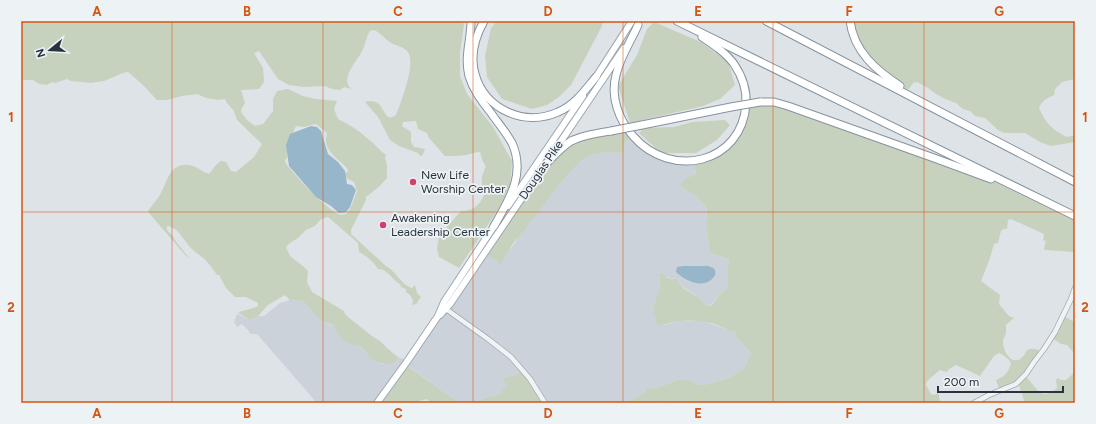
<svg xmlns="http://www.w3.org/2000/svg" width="1096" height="424" font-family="Figtree,sans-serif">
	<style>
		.built { fill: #ccd2da }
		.green { fill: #c6d2be; fill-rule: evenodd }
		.water { fill: #97b6c9 }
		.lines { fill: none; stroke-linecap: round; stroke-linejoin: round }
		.minor-casing { stroke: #a3abb2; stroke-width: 6 }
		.major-casing { stroke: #9da9b4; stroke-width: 8 }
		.highway-casing { stroke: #85939f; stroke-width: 9 }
		.minor { stroke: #f0f3f6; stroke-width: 4.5 }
		.major { stroke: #fff; stroke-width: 6 }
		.highway { stroke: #fff; stroke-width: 7 }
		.highway-bridge-casing { stroke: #85939f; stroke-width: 9; stroke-linecap: butt }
		.highway-bridge { stroke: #fff; stroke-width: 7 }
		.grid { fill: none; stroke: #d55511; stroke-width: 1; stroke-opacity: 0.55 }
		.poi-dot { fill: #d13f6a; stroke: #edf2f5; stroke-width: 1.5 }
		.labels { text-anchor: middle; stroke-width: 3.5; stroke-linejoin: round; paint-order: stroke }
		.street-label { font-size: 12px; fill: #27333f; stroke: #edf2f5 }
		.poi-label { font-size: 12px; fill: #27333f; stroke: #edf2f5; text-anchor: start }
		.neatline { fill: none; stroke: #d55511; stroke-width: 1.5 }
		.grid-label { font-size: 13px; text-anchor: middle; font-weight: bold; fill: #d55511 }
	</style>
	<rect width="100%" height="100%" fill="#dee3e8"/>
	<polygon class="built" points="633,135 650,151 694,161 696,174 685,180 680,186 693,194 705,205 707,209 706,218 706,224 710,253 718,256 729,259 727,275 728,288 722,292 710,306 706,306 701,299 683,287 677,279 659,276 660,286 653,308 664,325 679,321 703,321 726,329 729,331 734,331 737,338 751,353 744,368 729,378 709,384 699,385 686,379 677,380 660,387 646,389 646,391 640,396 625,403 544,403 516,375 504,378 508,387 502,390 500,394 482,399 475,403 460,403 405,364 376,403 317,403 257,334 250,334 248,330 242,324 237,327 234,322 237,314 250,320 258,316 264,316 280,303 290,300 303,301 312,311 323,320 328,324 334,325 347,343 357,346 363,349 368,356 378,362 382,364 396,362 398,357 406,360 486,254 497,261 505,258 506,254 515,243 517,239 520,236 542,207 563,180 581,161 591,155 607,152 623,153 625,143"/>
	<g class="green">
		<path d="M21,21h442l1,4 -4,27v24l7,18 26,33 19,34 -2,27 -6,13 -45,67 -20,-11 -2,-8 2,-13 22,-25c14,0 19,-7 24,-18 -5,-11 -4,-16 1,-27l-3,-4 -3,-10c-5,0 -9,2 -14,3 -7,1 -14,1 -21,1l-16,-18 -2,-5 -9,-4 -2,-8 -13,1 -1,4 9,6v10l3,5 11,2 -3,7 -3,-1 -1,-2 -19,-7 -9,-6 -12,-23 -13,-15c22,-7 16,24 31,13 5,-13 20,-51 12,-63 -4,-5 -11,-6 -17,-9 -6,-4 -10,-10 -17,-13l-4,1c-4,6 -4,12 -7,18 -4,11 -24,28 -12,40l-7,-2 -4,3 -8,-1 -7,-3 -21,1 -15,-2 -11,-6 -19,-28 -5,2 9,15 1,14 -5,7 -18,1 4,13 -3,5 -1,4 6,8 8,6 8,-2 10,-13v-12l4,-8 11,-2 15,7 13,3 21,2 -3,8 4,10c11,5 20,11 29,19 7,5 12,12 19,17l-1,3 2,7v13l-2,2 -5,6 -14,11v3l-15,30v4l35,32c10,5 15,19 26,22l3,-3 2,8 4,4 -5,7 -4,1 1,-5 -3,-5 -4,-3v-3l-5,-2 -1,-3c-8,-4 -12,-15 -22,-15 -4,-7 -11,-13 -19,-17l-1,-9 -30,-26 -7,2 -6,7 -9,4 -8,8 -8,5 -4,4 4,9 14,11 4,4 -1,11 5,10 32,19 1,3 3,3 24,19 8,5 8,8 10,8 -2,5c-10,4 -19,1 -27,-5 -2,-2 -3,-6 -6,-8 -4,-4 -9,-3 -14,-5 -8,-3 -13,-12 -15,-19 -13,-2 -23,-15 -31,-24l-13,-1 -5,-5 -17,10 -10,11 -8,4 -12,-7c6,-4 13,-3 20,-7v-3l-12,-6h-11l-9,-9 -7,-13h-2c-3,-4 -6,-9 -10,-13 -4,-5 -10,-8 -15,-13 -8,-7 -13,-22 -25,-23v4l5,5 5,8 13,16 -4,-3 -37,-43 -1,-2c4,-5 10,-13 13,-18 7,-13 9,-30 28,-28 8,1 13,7 20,9l7,-9 5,-4 5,1 5,9 5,1 18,-15 8,-13 -25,-24 -3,-9 -7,-8 -2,-4 -7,1 -12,-2 -9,-4 -15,2 -15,4h-10l-15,-16 -14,-12 -5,1 -19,8 -13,2 -20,-2 -4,-2 -12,4 -3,-1 -5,3 -8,-1 -6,-4h-12zM315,124c5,2 8,6 12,9 0,3 -2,6 -1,9 1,10 15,20 21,26l1,3 -3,3 1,4 8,4 3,9 -1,3 -6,15 -4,5 -5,1c-11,-2 -49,-42 -56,-53v-2l2,-2c0,-9 5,-24 9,-32l8,1z"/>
		<polygon points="497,21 602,21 602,26 571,85 559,97 547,105 532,109 502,99 487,77 485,56 491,28"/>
		<path d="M851,21h224v58l-13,3 -7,7 -1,6c-6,3 -12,5 -15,13 6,14 13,22 28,29l8,-2v7l-24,4 -11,-4 -15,-9h-21l-8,-4v-1l-11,-10 -10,-2 -5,-5 -7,-2 -7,-6 -11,-4 -9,-5 -8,-6 -11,-6 -3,2 1,-2h-1l-6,8 -30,-20 -15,-17z"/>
		<polygon points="654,22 701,42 728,62 735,85 720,99 703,106 630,123 618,86 637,55 647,29"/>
		<path d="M766,101l223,78 29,11 57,26v36l-30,-2 -1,-1 2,-9 -3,1 1,-7 -33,-15 -3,1 -1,9h-4l-2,2 -3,12 -4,1 -5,17 -8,20 19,14 -1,9 10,12 5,2 -8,7c0,2 0,4 0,7 0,3 -3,6 -3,9 0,15 14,30 24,9 6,-2 10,-2 14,3l-16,23c11,10 16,27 32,12l-1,-8 2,-2 3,2h5l9,-8v31h-50l-7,-20 -18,7 -4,-10c8,-3 13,-8 15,-17 -3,-5 -7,-8 -12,-10l-5,3 -14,20 -24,-11 -7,4 -2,3 -7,-2 -13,11 -1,4 5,9 3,1 5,-2v4l1,4 -3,2h-263c-7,-4 -15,0 -23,0 -8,0 -17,0 -26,0l1,-1 14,-6 6,-5v-2l14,-2 17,-7 9,-1 13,6 10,-1 20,-6 15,-10 7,-15 -14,-15 -3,-7h-5c-12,-9 -34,-12 -49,-10 -8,0 -14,4 -22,4l-3,-8 -2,-9 7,-22 -1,-12 4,-1 4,5 10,1 6,9 18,11 5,7h5l11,-14 6,-4 -1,-13 2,-16 -19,-6 -4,-29 1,-15 -2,-4 -12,-11 -13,-8c3,-7 10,-9 16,-12l-2,-13 34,-16 19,-40z"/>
		<polygon points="725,120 730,125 717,140 696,153 661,153 639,133 644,128 674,127 692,122"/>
		<path d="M627,128l6,7 -8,8 -2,10 -16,-1 -16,3 -10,6 -18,19 -43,56c-8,6 -14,20 -19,28h-2l-2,-3 -10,-6 66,-96 15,-15z"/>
		<polygon points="1063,316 1073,321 1075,324 1075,359 1074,358 1075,354 1067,345 1061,344 1052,338"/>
		<polygon points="405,364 410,368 460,403 431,403 427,399 412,403 376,403"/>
		<polygon points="522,370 544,403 475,403 482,399 500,394 502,390 507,387 503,378 516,375"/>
	</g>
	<g class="water">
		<polygon points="311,126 317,127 321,131 328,154 338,162 345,171 347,184 352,185 356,190 350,207 346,212 339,213 331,206 316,197 289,166 286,145 290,134"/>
		<path d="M683,266h25l5,2 2,2c1,4 0,6 -3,9 -10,10 -28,1 -36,-7l1,-5z"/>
	</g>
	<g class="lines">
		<g class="minor-casing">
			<g id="minor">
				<polyline points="446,309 488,339 511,357 530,379 545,403"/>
				<polyline points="974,403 989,395 1016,384 1026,374 1034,362 1044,349 1055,332 1071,299 1075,288"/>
			</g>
		</g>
		<g class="major-casing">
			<g id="major">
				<polyline points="594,80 632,21"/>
				<polyline points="551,156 624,48"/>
				<polyline points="508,206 583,96"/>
				<polyline points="440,315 450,304 545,164"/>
				<polyline points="377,403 406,363 438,316 444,302 496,223"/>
			</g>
		</g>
		<g class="highway-casing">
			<g id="highway">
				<path d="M471,21c0,19 -7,36 -2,55 4,14 13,25 22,37 7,10 15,19 21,30 14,31 -3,57 -18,83"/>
				<path d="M484,21c-9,16 -14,35 -9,53 10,36 50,53 83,38 17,-7 27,-22 38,-35"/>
				<polyline points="677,21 1075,216"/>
				<polyline points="766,21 1075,182"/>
				<path d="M850,21c4,31 26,49 50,65"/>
				<path d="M638,25c-7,16 -18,32 -22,50 -6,22 3,45 17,61 38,44 109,28 113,-32 1,-14 -4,-28 -12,-40 -8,-11 -20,-19 -32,-27"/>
				<polyline points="760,102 774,102 788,106 934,158 991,179"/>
				<polyline points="642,125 731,107"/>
				<path d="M543,167c9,-9 17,-19 28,-26 12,-6 27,-8 40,-10"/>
			</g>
		</g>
		<use href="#minor" class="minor"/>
		<use href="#major" class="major"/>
		<use href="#highway" class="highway"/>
		<g class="highway-bridge-casing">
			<g id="highway-bridge">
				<polyline points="731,107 760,102"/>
				<polyline points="611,131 642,125"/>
			</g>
		</g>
		<use href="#highway-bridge" class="highway-bridge"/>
	</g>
	<path class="grid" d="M172,21v382M323,21v382M473,21v382M623,21v382M773,21v382M924,21v382M21,212h1054"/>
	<g class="poi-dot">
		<circle cx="413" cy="182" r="4"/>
		<circle cx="383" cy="225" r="4"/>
	</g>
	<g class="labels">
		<g class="street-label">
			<text transform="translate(541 170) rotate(-56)" y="4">Douglas Pike</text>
		</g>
		<g class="poi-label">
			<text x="421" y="179">New Life<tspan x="421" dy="14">Worship Center</tspan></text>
			<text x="391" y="222">Awakening<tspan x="391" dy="14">Leadership Center</tspan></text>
		</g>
	</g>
	<rect width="1096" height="424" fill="none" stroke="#edf2f5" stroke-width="44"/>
	<g transform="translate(50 50) rotate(252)" stroke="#edf2f5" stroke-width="3" paint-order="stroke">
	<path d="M0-3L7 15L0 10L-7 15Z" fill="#27333f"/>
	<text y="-6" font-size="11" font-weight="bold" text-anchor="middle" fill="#27333f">N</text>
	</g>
	<path d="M938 386v6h125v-6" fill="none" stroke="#27333f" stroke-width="2"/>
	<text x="944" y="386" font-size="12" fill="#27333f" stroke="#edf2f5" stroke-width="3" paint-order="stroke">200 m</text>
	<rect x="22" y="22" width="1052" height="380" class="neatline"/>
	<g class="grid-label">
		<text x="97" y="16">A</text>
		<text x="247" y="16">B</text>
		<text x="398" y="16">C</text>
		<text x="548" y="16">D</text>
		<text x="698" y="16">E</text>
		<text x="849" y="16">F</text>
		<text x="999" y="16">G</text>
		<text x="11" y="122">1</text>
		<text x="1085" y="122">1</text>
		<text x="11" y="312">2</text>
		<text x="1085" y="312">2</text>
		<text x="97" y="418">A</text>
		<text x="247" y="418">B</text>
		<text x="398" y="418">C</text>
		<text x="548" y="418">D</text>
		<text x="698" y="418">E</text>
		<text x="849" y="418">F</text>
		<text x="999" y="418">G</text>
	</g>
</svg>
